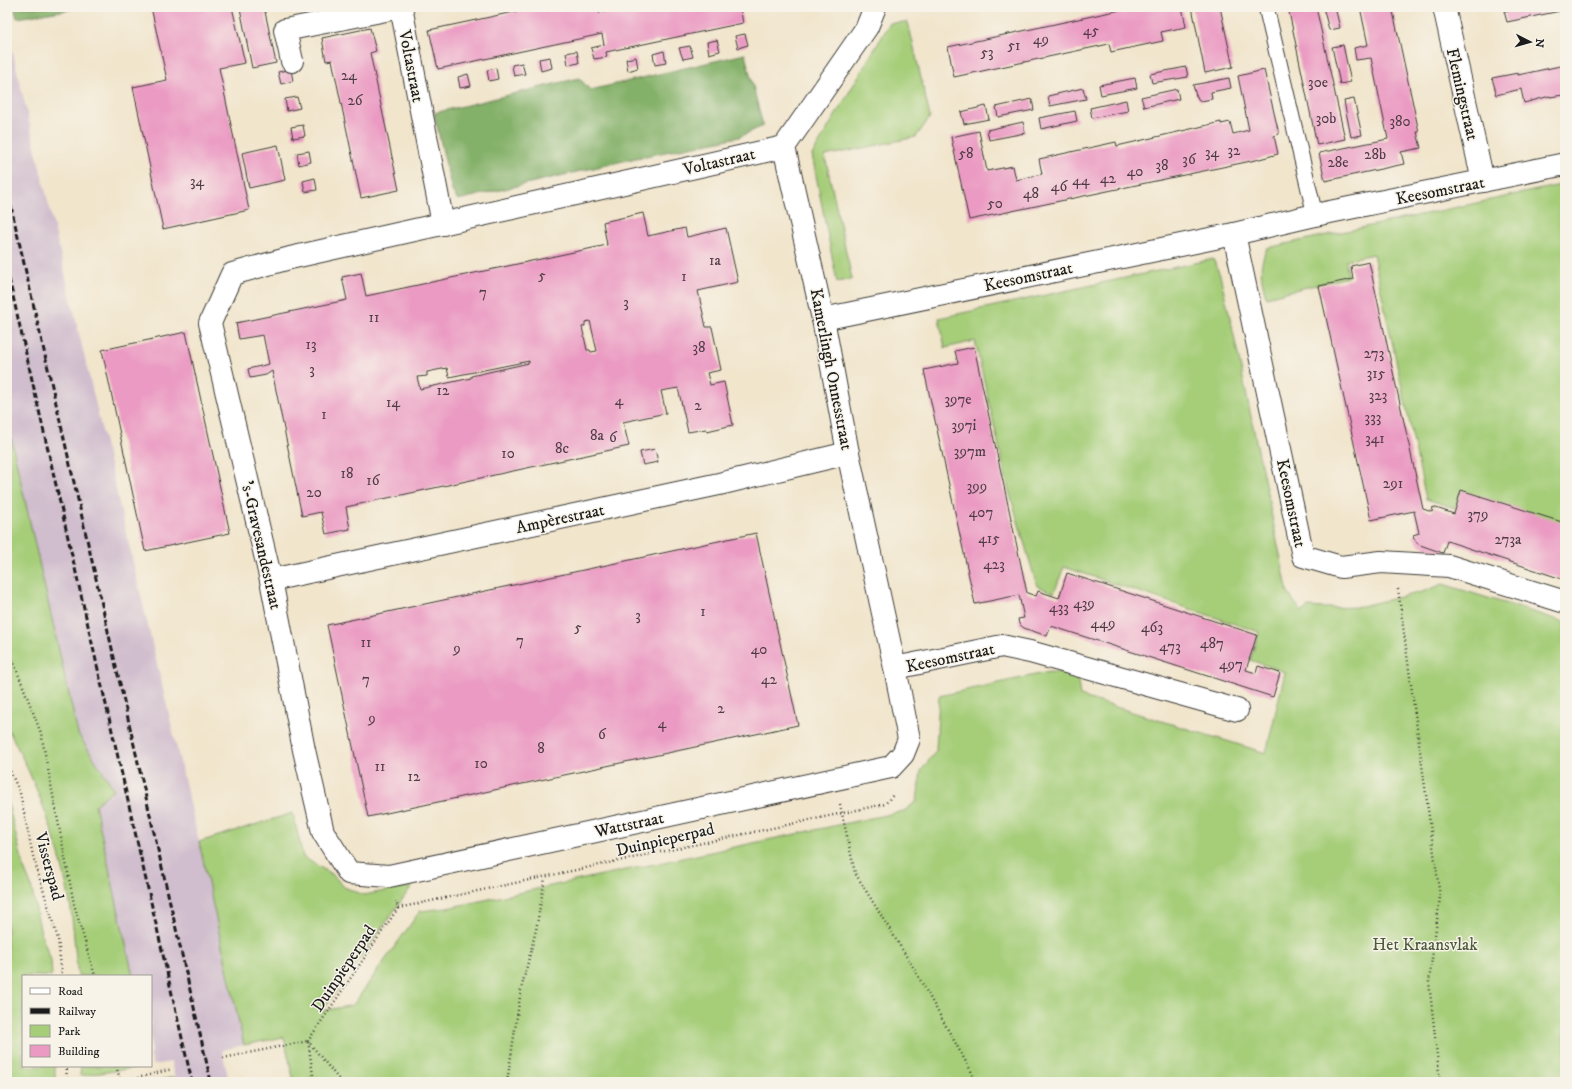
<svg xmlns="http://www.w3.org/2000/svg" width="1572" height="1089" font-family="'IM FELL DW Pica',serif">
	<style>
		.industrial { fill: #d0bdcd }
		.green { fill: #a6ce79; stroke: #61754a }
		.forest { fill: #84b169; stroke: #506642 }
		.building { fill: #eb9bc3; fill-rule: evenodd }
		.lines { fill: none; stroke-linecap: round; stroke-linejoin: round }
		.lane-casing { stroke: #3c3a36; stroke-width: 17 }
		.street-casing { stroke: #3c3a36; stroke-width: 24 }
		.path { stroke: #3c3a36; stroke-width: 2.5; stroke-dasharray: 1 3; stroke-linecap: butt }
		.lane { stroke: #fff; stroke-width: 15 }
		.street { stroke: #fff; stroke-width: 22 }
		.rail { stroke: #1c1c1c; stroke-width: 3; stroke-dasharray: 6 3; stroke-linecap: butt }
		.labels { text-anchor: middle; stroke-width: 3; stroke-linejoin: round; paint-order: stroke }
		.number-label { font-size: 15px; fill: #503c46 }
		.street-label { font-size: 17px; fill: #1c1c1c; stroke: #f7f3e8 }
		.park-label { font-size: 17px; fill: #4c5a3d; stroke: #f7f3e8 }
	</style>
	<rect width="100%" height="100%" fill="#f7f3e8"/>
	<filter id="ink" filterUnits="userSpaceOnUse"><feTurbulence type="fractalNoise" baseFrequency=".025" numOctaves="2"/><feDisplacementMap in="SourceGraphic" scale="8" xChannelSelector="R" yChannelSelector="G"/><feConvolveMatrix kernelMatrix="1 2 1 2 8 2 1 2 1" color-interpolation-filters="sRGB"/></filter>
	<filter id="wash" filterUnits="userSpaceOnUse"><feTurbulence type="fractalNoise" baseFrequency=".012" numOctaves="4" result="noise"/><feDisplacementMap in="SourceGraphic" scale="16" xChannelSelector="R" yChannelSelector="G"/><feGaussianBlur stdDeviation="0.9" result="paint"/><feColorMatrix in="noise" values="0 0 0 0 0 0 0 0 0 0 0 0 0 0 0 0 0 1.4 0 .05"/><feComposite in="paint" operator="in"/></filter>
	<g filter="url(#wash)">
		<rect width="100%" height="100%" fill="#f1e5cc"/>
		<polygon class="industrial" points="7,28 199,842 244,1045 222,1050 229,1082 176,1082 171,1062 153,1065 151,1058 151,976 133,976 95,805 114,788 78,734 7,421"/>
		<g class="green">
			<polygon points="908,22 930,117 916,137 825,156 852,279 837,282 812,155 890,23"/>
			<path d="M1565,184v358l-139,-43 -53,-245 -27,6 2,17 -82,20c-5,-21 -8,-29 1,-49z"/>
			<polygon points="1213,259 1220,275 1232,326 1288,593 1302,612 1308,607 1323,608 1357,607 1422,592 1443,584 1565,622 1565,1082 294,1082 284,1037 244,1045 199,842 293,813 303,857 333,875 344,887 364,895 412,886 322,1011 353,1005 420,911 447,908 904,811 917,801 921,771 936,751 939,696 1049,672 1077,673 1080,696 1266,753 1285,672 1250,660 1259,632 1064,567 1054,593 1037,586 1009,491 975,341 945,348 939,318"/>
			<path d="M7,421l71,313 36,55 -19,16 38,171h-55c-3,-22 -4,-44 -7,-66 -10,-65 -34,-126 -64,-183z"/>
			<polygon points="7,799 24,868 31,885 41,934 51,960 52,976 23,976 23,1066 55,1066 55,1082 7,1082"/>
			<polygon points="81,1066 147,1066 80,1076"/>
			<polygon points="174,1077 176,1082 150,1082 151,1082"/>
		</g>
		<g class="forest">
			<polygon points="14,7 74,7 74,9 17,18"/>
			<polygon points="745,54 763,126 739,137 636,158 458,200 452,191 434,113 579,78 590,90"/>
		</g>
		<g id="blocks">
			<g class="building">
				<polygon points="151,7 232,7 245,63 219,68 249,210 163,229 133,87 167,80"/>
				<polygon points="244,7 264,7 276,63 252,68 240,8"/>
				<polygon points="537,7 598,7 599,13 629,7 740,7 743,23 606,52 607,57 594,59 591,48 604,45 602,34 438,69 429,30"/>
				<polygon points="1134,7 1182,7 1186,27 1161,32 1163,41 1111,52 1109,44 954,77 948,47"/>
				<polygon points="1192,7 1220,7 1233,67 1205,73"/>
				<polygon points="1288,7 1316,7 1345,139 1317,145"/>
				<polygon points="1323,7 1335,7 1340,28 1329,30"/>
				<polygon points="1360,7 1392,7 1419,132 1417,132 1421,148 1401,152 1404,164 1325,181 1319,153 1388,139 1371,58 1356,60 1354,48 1368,45"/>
				<polygon points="1522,7 1565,7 1565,10 1507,22 1504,11"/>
				<polygon points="370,28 376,51 370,53 399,190 361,198 332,60 326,61 322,38"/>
				<polygon points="745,34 748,45 738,48 735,36"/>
				<polygon points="717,40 720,51 709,54 707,42"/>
				<polygon points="1343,45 1351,82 1340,84 1332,47"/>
				<polygon points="690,46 693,57 683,59 679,48"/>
				<polygon points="577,51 579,63 568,65 566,53"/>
				<polygon points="664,51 666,63 655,65 653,54"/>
				<polygon points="550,57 552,68 541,71 539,59"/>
				<polygon points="636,57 638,68 628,71 626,59"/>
				<polygon points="522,63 525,74 514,76 512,65"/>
				<polygon points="1565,65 1565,92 1563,93 1563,95 1550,97 1550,96 1524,103 1521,89 1496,95 1495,93 1496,92 1492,78 1518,73 1518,75"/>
				<polygon points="1186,67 1188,77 1152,83 1150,74"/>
				<polygon points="496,68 498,79 489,81 487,70"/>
				<polygon points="291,69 293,81 281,84 278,72"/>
				<polygon points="1264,70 1279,134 1274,136 1278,154 1256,160 969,220 951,137 979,131 987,171 1013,166 1016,180 1042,174 1039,159 1116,142 1117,146 1221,122 1221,124 1230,122 1233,134 1249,130 1238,76"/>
				<polygon points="468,74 471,86 460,88 458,77"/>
				<polygon points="1135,78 1137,88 1101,95 1099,85"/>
				<polygon points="1229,78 1231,88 1211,92 1212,99 1201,101 1198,99 1197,96 1196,96 1193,85"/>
				<polygon points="1083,88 1086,99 1050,106 1048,96"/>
				<polygon points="1177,89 1179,99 1144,107 1141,97"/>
				<polygon points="297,97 300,108 287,111 285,99"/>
				<polygon points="1032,99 1034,110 998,117 996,107"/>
				<polygon points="1354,99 1362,135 1351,137 1344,101"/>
				<polygon points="1126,100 1128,111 1092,118 1090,108"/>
				<polygon points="986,106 989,119 964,124 961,112"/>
				<polygon points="1075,111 1077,121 1041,129 1039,118"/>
				<polygon points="1023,122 1025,133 989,140 987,130"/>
				<polygon points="303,125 305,136 293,138 291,127"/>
				<polygon points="278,145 285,180 249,188 242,153"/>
				<polygon points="309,151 311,162 299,165 297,153"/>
				<polygon points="315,178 317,190 305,192 303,181"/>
				<path d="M643,213l5,23 37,-8 2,9 39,-9 12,54 -40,9 8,36h6l9,43 -14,3 3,12 14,-3 9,43 -26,6 -1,-2 -18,3 -10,-44 -17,3 5,22 -43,9 6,24 -283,61 4,22 -24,5 -5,-22 -19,4 -30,-145 -6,4 -16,3 -2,-9 21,-5 -6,-29 -24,4 -3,-16 111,-23 -5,-23 19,-4 5,23 241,-51 -4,-23zM590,321l7,30 -6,1 -1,-2h-3l-5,-23 3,-1v-4zM529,361v2l-58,13v2l-51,11 -3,-12 10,-1v-4l20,-4 2,9z"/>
				<polygon points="1369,262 1423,509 1432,512 1433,507 1454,514 1461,490 1565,523 1565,580 1447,541 1443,553 1420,545 1417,543 1414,538 1413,535 1419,533 1414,511 1371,520 1319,286 1353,279 1351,266"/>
				<polygon points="186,332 230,533 145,551 102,350"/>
				<polygon points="974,347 1027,593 1036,596 1038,591 1059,598 1067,573 1257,635 1246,670 1256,673 1258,666 1280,673 1273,697 1051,626 1047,636 1024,628 1019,624 1018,619 1024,618 1019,595 975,604 924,370 958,363 955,351"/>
				<polygon points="655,449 658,462 643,465 640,452"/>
				<polygon points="756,533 798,725 368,817 327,625"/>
			</g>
		</g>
	</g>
	<g filter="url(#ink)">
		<use href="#blocks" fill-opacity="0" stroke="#3c3a36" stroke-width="1"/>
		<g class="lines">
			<g class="lane-casing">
				<polyline id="lane" points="1266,7 1315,215"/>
			</g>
			<g class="street-casing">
				<g id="street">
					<polyline points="1444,7 1483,181"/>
					<polyline points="292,61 285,30 401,7 443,224"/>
					<polyline points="784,147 290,258 232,274 210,323 271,580 304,750 323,832 349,873 389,876 891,767 903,754 909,739 895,668 848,453 823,319 784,147 867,27 875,7"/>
					<polyline points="1234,234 1303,556 1341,567 1381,562 1449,566 1565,602"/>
					<polyline points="823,319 1234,234 1315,215 1565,164"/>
					<polyline points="271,580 719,484 848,453"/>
					<polyline points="895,668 1002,646 1030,652 1237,710"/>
				</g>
			</g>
			<g class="path">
				<polyline points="1398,589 1440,897 1429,982 1440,1082"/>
				<polyline points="7,645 41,733 74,904 95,976"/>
				<polyline points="7,764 20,793 33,856 58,939 62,976"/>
				<polyline points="840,804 855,873 913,967 971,1071 975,1082"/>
				<polyline points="398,908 885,804 894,794"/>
				<polyline points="223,1058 308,1041 314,1082"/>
				<polyline points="116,1066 121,1082"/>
				<polyline points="66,1082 67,1066"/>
				<polyline points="122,1082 172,1069"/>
				<polyline points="341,1082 308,1041 398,908 396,901"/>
				<polyline points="507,1082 521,990 536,930 545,878"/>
			</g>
			<use href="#lane" class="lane"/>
			<use href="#street" class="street"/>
			<g class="rail">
				<polyline points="7,189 211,1082"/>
				<polyline points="7,270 192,1082"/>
			</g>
		</g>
	</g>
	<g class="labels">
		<g class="number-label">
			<text x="1091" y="35">45</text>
			<text x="1041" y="44">49</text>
			<text x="1014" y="50">51</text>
			<text x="987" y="57">53</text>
			<text x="349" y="80">24</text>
			<text x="1318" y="87">30e</text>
			<text x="355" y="105">26</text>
			<text x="1326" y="123">30b</text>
			<text x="1400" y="126">380</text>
			<text x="1234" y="155">32</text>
			<text x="1212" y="157">34</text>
			<text x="966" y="158">58</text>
			<text x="1375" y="159">28b</text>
			<text x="1189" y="164">36</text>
			<text x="1338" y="167">28e</text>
			<text x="1162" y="170">38</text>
			<text x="1135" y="176">40</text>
			<text x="1108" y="183">42</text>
			<text x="1081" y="185">44</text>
			<text x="197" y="186">34</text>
			<text x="1059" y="191">46</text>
			<text x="1031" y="198">48</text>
			<text x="995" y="208">50</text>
			<text x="715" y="265">1a</text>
			<text x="542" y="280">5</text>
			<text x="684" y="281">1</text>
			<text x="483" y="297">7</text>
			<text x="626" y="307">3</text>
			<text x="374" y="322">11</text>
			<text x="311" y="349">13</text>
			<text x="699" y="352">38</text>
			<text x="1374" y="358">273</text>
			<text x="312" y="374">3</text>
			<text x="1376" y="378">315</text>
			<text x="443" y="395">12</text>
			<text x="1378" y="400">323</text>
			<text x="958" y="404">397e</text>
			<text x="619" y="405">4</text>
			<text x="393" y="407">14</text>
			<text x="698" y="410">2</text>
			<text x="324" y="419">1</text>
			<text x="1373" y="422">333</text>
			<text x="964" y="430">397i</text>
			<text x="597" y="440">8a</text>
			<text x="613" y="442">6</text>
			<text x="1375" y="443">341</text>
			<text x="562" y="453">8c</text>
			<text x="970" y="456">397m</text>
			<text x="508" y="458">10</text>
			<text x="347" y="478">18</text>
			<text x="373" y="485">16</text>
			<text x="1393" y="488">291</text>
			<text x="977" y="491">399</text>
			<text x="314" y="497">20</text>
			<text x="981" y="517">407</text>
			<text x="1478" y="519">379</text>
			<text x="989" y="543">415</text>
			<text x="1508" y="544">273a</text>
			<text x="994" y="569">423</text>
			<text x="1084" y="608">439</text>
			<text x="1059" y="612">433</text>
			<text x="703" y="616">1</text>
			<text x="638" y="620">3</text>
			<text x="1103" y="628">449</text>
			<text x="578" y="632">5</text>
			<text x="1152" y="632">463</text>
			<text x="520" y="645">7</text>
			<text x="366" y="647">11</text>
			<text x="1212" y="648">487</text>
			<text x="1170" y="651">473</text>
			<text x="457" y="653">9</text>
			<text x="759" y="654">40</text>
			<text x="1231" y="669">497</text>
			<text x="366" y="684">7</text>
			<text x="769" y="684">42</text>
			<text x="721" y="713">2</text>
			<text x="372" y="723">9</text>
			<text x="662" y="728">4</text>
			<text x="602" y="739">6</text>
			<text x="541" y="753">8</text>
			<text x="481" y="768">10</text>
			<text x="380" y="771">11</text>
			<text x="414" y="781">12</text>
		</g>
		<g class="street-label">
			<text transform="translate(412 66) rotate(79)" y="6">Voltastraat</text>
			<text transform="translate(1463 94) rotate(77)" y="6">Flemingstraat</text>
			<text transform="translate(719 161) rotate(-13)" y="6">Voltastraat</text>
			<text transform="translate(1440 190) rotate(-11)" y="6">Keesomstraat</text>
			<text transform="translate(1028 276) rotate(-12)" y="6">Keesomstraat</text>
			<text transform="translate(832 369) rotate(79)" y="6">Kamerlingh Onnesstraat</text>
			<text transform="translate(1292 503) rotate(78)" y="6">Keesomstraat</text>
			<text transform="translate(560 518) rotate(-12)" y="6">Ampèrestraat</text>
			<text transform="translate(262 545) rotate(77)" y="6">'s-Gravesandestraat</text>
			<text transform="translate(950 657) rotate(-12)" y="6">Keesomstraat</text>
			<text transform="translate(629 824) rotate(-12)" y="6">Wattstraat</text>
			<text transform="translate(665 839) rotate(-13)" y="6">Duinpieperpad</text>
			<text transform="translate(50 866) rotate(75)" y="6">Visserspad</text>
			<text transform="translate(343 968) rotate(-56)" y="6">Duinpieperpad</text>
		</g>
		<g class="park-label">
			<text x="1425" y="950">Het Kraansvlak</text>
		</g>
	</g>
	<rect width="1572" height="1089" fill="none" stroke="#f7f3e8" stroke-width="24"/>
	<rect x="22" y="975" width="130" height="92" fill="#f7f3e8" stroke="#9f9d96"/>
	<rect x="30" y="988" width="20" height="6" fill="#ffffff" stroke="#9f9d96"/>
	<text x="58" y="995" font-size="12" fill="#1c1c1c">Road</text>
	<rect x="30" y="1008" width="20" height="6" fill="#1c1c1c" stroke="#9f9d96"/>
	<text x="58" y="1015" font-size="12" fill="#1c1c1c">Railway</text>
	<rect x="30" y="1025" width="20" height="12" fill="#a6ce79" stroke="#9f9d96"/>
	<text x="58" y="1035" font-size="12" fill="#1c1c1c">Park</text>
	<rect x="30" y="1045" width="20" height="12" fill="#eb9bc3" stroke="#9f9d96"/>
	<text x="58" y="1055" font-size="12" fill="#1c1c1c">Building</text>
	<g transform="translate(1530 42) rotate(96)" stroke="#f7f3e8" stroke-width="3" paint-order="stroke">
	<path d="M0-3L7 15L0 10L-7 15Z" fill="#1c1c1c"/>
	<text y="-6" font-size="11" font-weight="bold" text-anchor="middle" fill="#1c1c1c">N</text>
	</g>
</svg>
